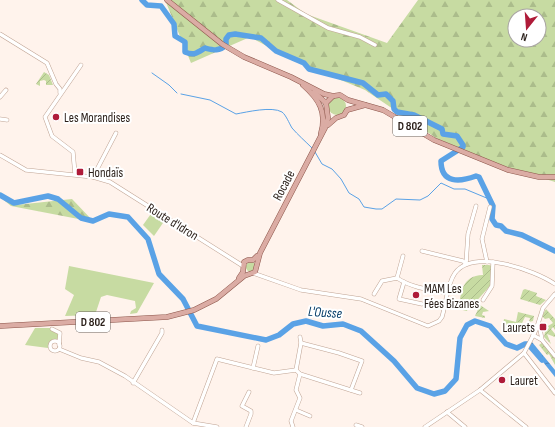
<svg xmlns="http://www.w3.org/2000/svg" width="555" height="427" font-family="'Sofia Sans Condensed',sans-serif">
	<style>
		.grass { fill: #c7dba2 }
		.forest { fill: url(#forest-firs); fill-rule: evenodd }
		.garden { fill: url(#garden-furrows) }
		.water { fill: url(#water-waves) }
		.lines { fill: none; stroke-linecap: round; stroke-linejoin: round }
		.stream { stroke: #5aa2e6; stroke-width: 1 }
		.river { stroke: #5aa2e6; stroke-width: 5.5 }
		.minor-casing { stroke: #c0a494; stroke-width: 4.5 }
		.major-casing { stroke: #8d564b; stroke-width: 5.5 }
		.minor { stroke: #fff; stroke-width: 3.5 }
		.major { stroke: #dbaca4; stroke-width: 4.5 }
		.poi-dot { fill: #af1b39; stroke: #fff; stroke-width: 1.5 }
		.labels { text-anchor: middle; stroke-width: 4; stroke-linejoin: round; paint-order: stroke }
		.shield { fill: #fff; stroke: #69625d; stroke-width: 1 }
		.shield-label { font-size: 12px; font-weight: bold; fill: #291e18 }
		.poi-label { font-size: 13px; fill: #291e18; stroke: #fff; text-anchor: start }
		.street-label { font-size: 13px; fill: #291e18; stroke: #fff }
		.water-label { font-size: 14px; font-style: italic; fill: #053d69; stroke: #fff }
	</style>
	<defs>
		<pattern id="forest-firs" width="22" height="20" patternUnits="userSpaceOnUse"><rect width="22" height="20" fill="#c7dba2"/><path d="M5 1l3.5 6h-7zM16 11l3.5 6h-7z" fill="#abbc8b"/></pattern>
		<pattern id="garden-furrows" width="10" height="10" patternUnits="userSpaceOnUse"><rect width="10" height="10" fill="#c7dba2"/><path d="M-1 1l2-2M0 10L10 0M9 11l2-2" fill="none" stroke="#abbc8b"/></pattern>
		<pattern id="water-waves" width="16" height="10" patternUnits="userSpaceOnUse"><rect width="16" height="10" fill="#5aa2e6"/><path d="M0 5q4-4 8 0t8 0" fill="none" stroke="#4a83b9"/></pattern>
	</defs>
	<rect width="100%" height="100%" fill="#fff3ec"/>
	<g class="grass">
		<circle cx="337" cy="106" r="9"/>
		<polygon points="153,211 165,220 154,236 143,225"/>
		<circle cx="251" cy="267" r="5"/>
		<polygon points="69,266 154,283 137,313 130,314 131,311 136,308 135,301 107,295 101,297 95,315 65,316 74,295 65,289"/>
		<polygon points="504,319 533,326 531,330 528,331 502,332"/>
		<polygon points="35,328 52,328 60,336 58,341 53,340 49,342 48,348 25,345"/>
	</g>
	<g class="forest">
		<path d="M165,0h122l19,14 81,29 31,-43h137v182l-57,-18 -62,-26 -71,-48 -68,-28 -47,-25 -59,26zM515,16h24v24h-24z"/>
		<polygon points="0,192 16,205 72,199 94,222 11,206 0,197"/>
	</g>
	<g class="garden">
		<polygon points="44,72 49,75 53,85 46,85 46,81 44,80 40,81 40,86 36,84"/>
		<path d="M482,265h7l3,1 -2,20 -18,20 -6,-2 -1,3 3,1 -1,3 -9,-2c4,-17 3,-33 25,-34z"/>
		<polygon points="525,289 537,293 536,296 546,300 540,305 520,299 523,290"/>
		<polygon points="480,305 489,311 483,312 482,315 485,316 485,318 475,316"/>
		<polygon points="546,309 555,319 555,330 553,327 551,329 555,334 555,337 547,334 551,344 544,337 545,332 549,328 548,326 553,323 549,318 545,319 542,316"/>
		<polygon points="518,312 534,316 533,321 529,322 530,318 525,317 522,323 516,322"/>
		<polygon points="543,342 555,358 555,365 549,354 547,355 539,345"/>
	</g>
	<polygon class="water" points="532,342 555,370 555,377 535,352 528,348"/>
	<g class="lines">
		<g class="stream">
			<polyline points="152,73 169,85 177,93"/>
			<path d="M181,94l29,6 26,14c11,-2 36,-8 46,-2 4,3 7,11 10,16 6,7 13,13 20,20"/>
			<polyline points="315,152 322,164 332,169 341,179 349,193 359,199 364,207 376,209 382,209 396,199 420,200 428,196 441,183 454,189 465,189 489,199"/>
		</g>
		<g class="river">
			<path d="M142,0l5,5 14,1 13,18 1,12 10,6v10c9,4 12,1 20,-4 8,2 14,4 21,-3v-6l3,-4 6,-1 26,4 15,13 28,12 5,6 54,14 15,12 8,-1 7,7 1,8 3,3 17,3 28,14 1,5 14,2 6,9v2l-22,14c0,23 19,21 35,15l3,1 14,29 -1,13 4,6 5,1 5,5 16,4 33,16"/>
			<polyline points="0,195 14,203 48,196 58,199 81,218 93,221 109,214 128,217 148,239 159,274 183,299 197,326 266,340 279,335 293,324 306,321 323,326 343,324 361,331 394,361 417,388 434,394 445,391 456,379 460,338 467,325 475,321 490,326 506,344 517,348 525,344 528,344 542,360"/>
		</g>
		<g class="minor-casing">
			<g id="minor">
				<polyline points="278,0 328,28 360,37 375,45"/>
				<polyline points="0,34 47,63 56,84 60,89 60,93"/>
				<polyline points="0,97 6,90"/>
				<polyline points="0,119 7,120"/>
				<polyline points="0,155 26,170 93,177 110,182 243,266"/>
				<polyline points="75,174 73,152 52,136 45,117 81,65"/>
				<polyline points="93,177 116,133"/>
				<polyline points="422,251 463,261 466,264"/>
				<polyline points="487,262 482,239 490,207"/>
				<polyline points="466,264 468,234 476,206"/>
				<path d="M253,273l48,17 60,9 67,27 11,-5 3,-4c4,-13 5,-33 13,-44 19,-25 79,-3 100,11"/>
				<polyline points="397,278 403,256"/>
				<polyline points="404,282 399,299 422,304"/>
				<path d="M374,294l8,-13 15,-3c15,10 34,12 51,15"/>
				<polyline points="483,300 492,286 493,262"/>
				<polyline points="537,326 540,329 542,340"/>
				<polyline points="52,329 60,333 59,345"/>
				<polyline points="533,335 542,340 555,356"/>
				<circle cx="55" cy="346" r="5"/>
				<polyline points="301,343 339,353 362,361 351,390"/>
				<polyline points="59,349 81,358 99,362 125,376 193,423 217,427"/>
				<polyline points="524,353 555,393"/>
				<polyline points="253,368 258,346"/>
				<polyline points="300,374 360,393"/>
				<polyline points="133,383 162,333 162,330"/>
				<polyline points="480,390 526,427"/>
				<polyline points="296,410 310,416"/>
				<polyline points="447,412 465,427"/>
				<polyline points="193,423 217,359 274,373 296,370"/>
				<polyline points="356,425 362,427"/>
				<polyline points="246,427 251,414 251,411 242,406 249,392"/>
				<polyline points="293,427 291,421 300,398 296,390 300,374 296,370 301,343 300,337"/>
				<polyline points="425,427 480,390 524,353 536,330 543,308 555,294"/>
			</g>
		</g>
		<g class="major-casing">
			<g id="major">
				<polyline points="167,0 222,44 244,57 291,77 324,94 333,96"/>
				<path d="M303,85c16,14 24,27 18,48"/>
				<polyline points="314,92 326,103"/>
				<polyline points="328,125 336,118 344,115 347,110 365,105"/>
				<polyline points="239,278 243,272 244,262 248,260 253,260 257,256"/>
				<polyline points="0,326 167,317 194,310 216,299 244,276 255,272 260,253 325,128 328,118 326,103 333,96 340,95 348,100 383,110 434,140 508,170 539,177 555,177"/>
			</g>
		</g>
		<use href="#minor" class="minor"/>
		<use href="#major" class="major"/>
	</g>
	<g class="poi-dot">
		<circle cx="56" cy="117" r="4"/>
		<rect x="76" y="168" width="8" height="8" rx="2"/>
		<circle cx="416" cy="295" r="4"/>
		<rect x="539" y="323" width="8" height="8" rx="2"/>
		<circle cx="502" cy="380" r="4"/>
	</g>
	<g class="labels">
		<g class="shield">
			<rect x="393" y="116" width="34" height="20" rx="3"/>
			<rect x="76" y="312" width="34" height="20" rx="3"/>
		</g>
		<g class="shield-label">
			<text x="410" y="130">D 802</text>
			<text x="93" y="326">D 802</text>
		</g>
		<g class="poi-label">
			<text x="64" y="122">Les Morandises</text>
			<text x="88" y="177">Hondaïs</text>
			<text x="424" y="293">MAM Les<tspan x="424" dy="15">Fées Bizanes</tspan></text>
			<text x="535" y="332" text-anchor="end">Laurets</text>
			<text x="510" y="385">Lauret</text>
		</g>
		<g class="street-label">
			<text transform="translate(283 185) rotate(-62)" y="5">Rocade</text>
			<text transform="translate(173 221) rotate(32)" y="5">Route d'Idron</text>
		</g>
		<g class="water-label">
			<text transform="translate(325 312) rotate(4)" y="5">L'Ousse</text>
		</g>
	</g>
	<g transform="translate(527 28) rotate(197)"><circle r="19" fill="#ffffff" stroke="#a9a5a3"/>
	<path d="M0-3L7 15L0 10L-7 15Z" fill="#af1b39"/>
	<text y="-6" font-size="11" font-weight="bold" text-anchor="middle" fill="#291e18">N</text>
	</g>
</svg>
